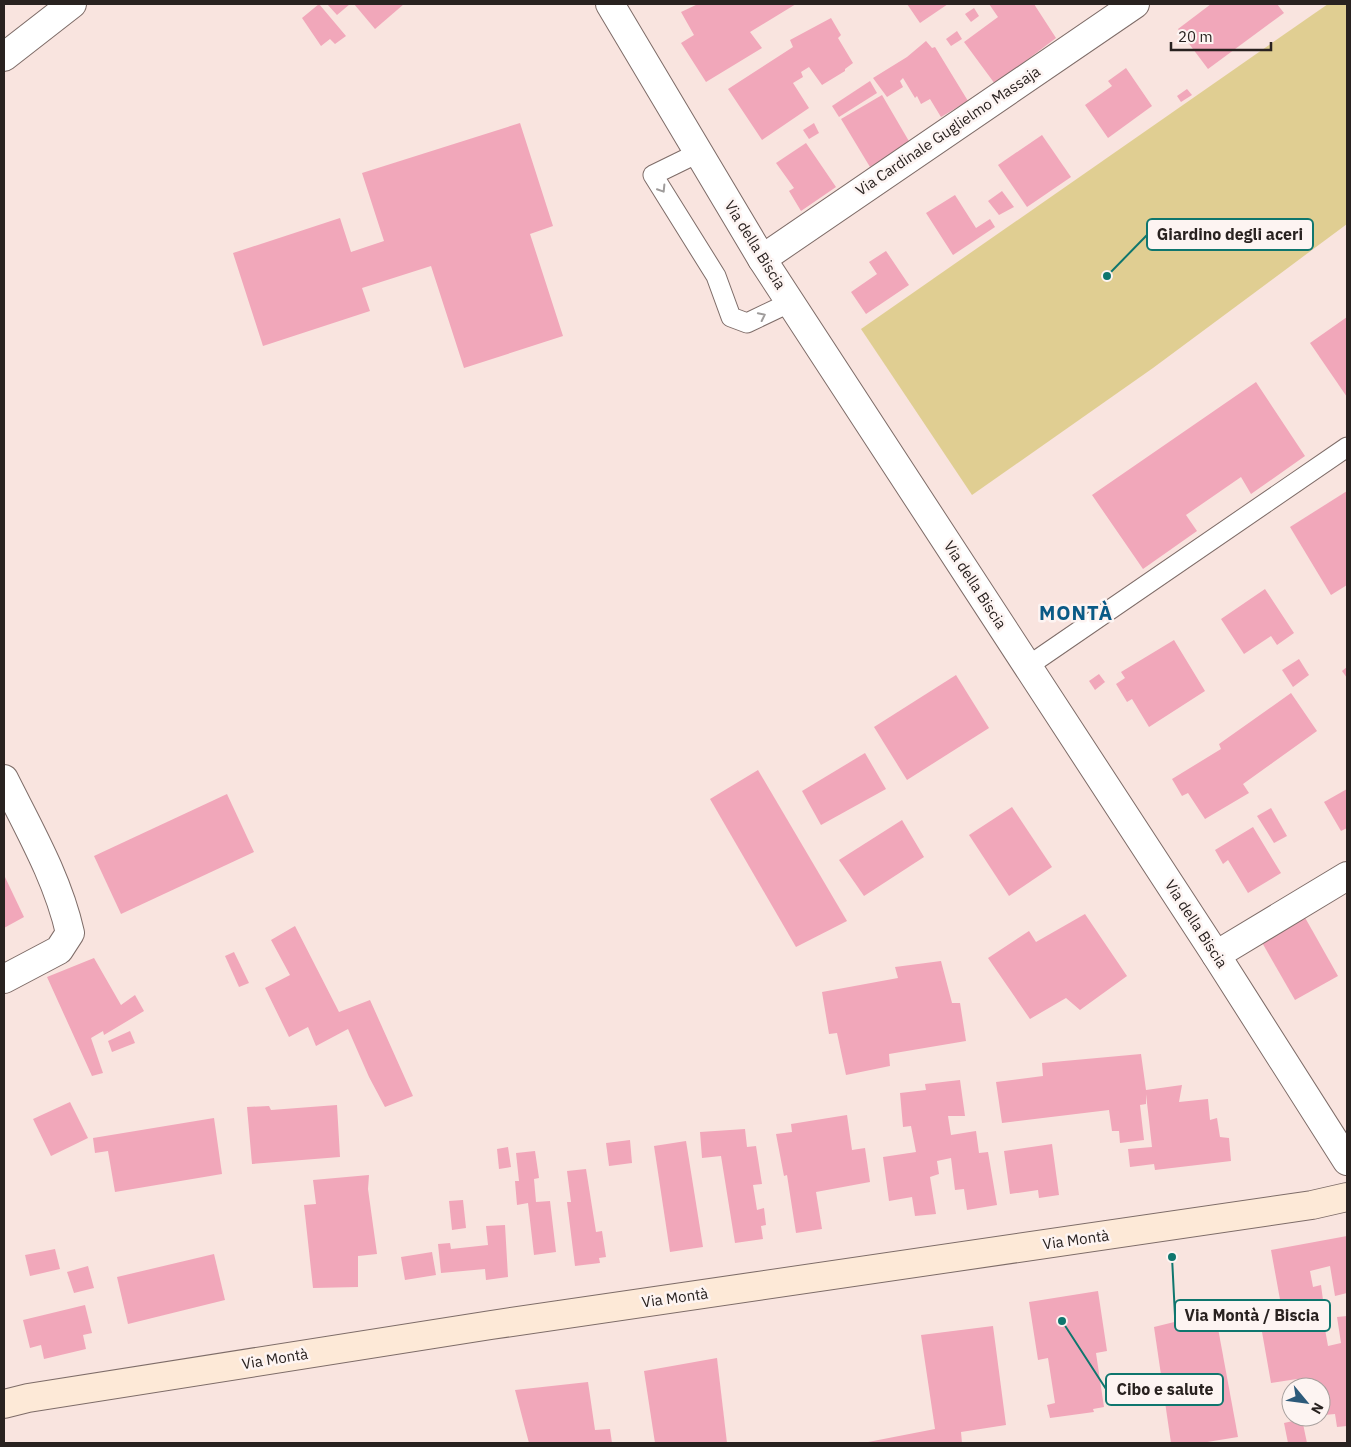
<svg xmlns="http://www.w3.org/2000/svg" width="1351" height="1447" font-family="'IBM Plex Sans',sans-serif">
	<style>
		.green { fill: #e0ce92 }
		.building { fill: #f1a7ba }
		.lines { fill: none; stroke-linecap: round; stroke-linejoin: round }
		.service-casing { stroke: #7e6c68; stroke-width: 21 }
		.minor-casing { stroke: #7e6c68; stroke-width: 30 }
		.tertiary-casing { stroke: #7e6c68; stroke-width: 30 }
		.secondary-casing { stroke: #7e6c68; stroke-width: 30 }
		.service { stroke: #fff; stroke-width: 19 }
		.minor { stroke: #fff; stroke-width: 28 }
		.tertiary { stroke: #fff; stroke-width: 28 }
		.secondary { stroke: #fde9d7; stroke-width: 28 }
		.oneway { stroke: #9f9c9b }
		.labels { text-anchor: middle; stroke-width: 5; stroke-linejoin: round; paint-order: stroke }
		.street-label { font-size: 15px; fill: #292220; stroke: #fdf4f2 }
		.district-label { font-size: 20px; font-weight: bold; letter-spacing: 1px; fill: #0a5a86; stroke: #fdf4f2 }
		.leader { fill: none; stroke: #0f766e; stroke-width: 2 }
		.callout-dot { fill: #0f766e; stroke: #fdf4f2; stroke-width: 2 }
		.callout { fill: #fdf4f2; stroke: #0f766e; stroke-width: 2 }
		.callout-label { font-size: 16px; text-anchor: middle; font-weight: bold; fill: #292220 }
	</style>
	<rect width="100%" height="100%" fill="#f9e4df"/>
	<polygon class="green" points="1328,4 1347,4 1347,224 1153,368 972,495 861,329"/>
	<g class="building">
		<polygon points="319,4 346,36 335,44 330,39 321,46 302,18"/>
		<polygon points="327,4 350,4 337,15"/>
		<polygon points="354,4 404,4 375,29"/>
		<polygon points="698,4 796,4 750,32 762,48 706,82 681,43 694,35 681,12"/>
		<polygon points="907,4 948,4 920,23"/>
		<polygon points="989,4 1034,4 1056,38 995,84 964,42 998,17"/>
		<polygon points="1211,4 1277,4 1284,13 1208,69 1178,29"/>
		<polygon points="974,8 979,16 971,22 965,14"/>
		<polygon points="831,18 841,35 838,38 853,63 845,69 845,71 822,85 809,67 801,72 803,77 793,83 809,108 762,140 728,89 793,47 790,40"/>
		<polygon points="957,31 962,39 951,46 946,39"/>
		<polygon points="926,41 932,48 935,47 968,101 941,117 930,99 921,104 917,96 915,98 903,78 900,81 903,87 887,97 873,78 907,57"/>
		<polygon points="1126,68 1152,106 1108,138 1085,105 1112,86 1108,81"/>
		<polygon points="870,81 877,93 839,117 832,106"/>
		<polygon points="1187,89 1192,95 1181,102 1177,96"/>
		<polygon points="882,95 910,143 870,167 841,119"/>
		<polygon points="520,123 553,226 530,234 563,336 464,368 431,266 362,288 370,311 263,346 233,253 340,218 351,252 384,241 362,173"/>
		<polygon points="814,123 819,133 809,139 803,130"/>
		<polygon points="1042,135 1071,177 1027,207 998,165"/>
		<polygon points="806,143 836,187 801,211 789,191 794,188 776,163"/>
		<polygon points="1002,191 1014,207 999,215 988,201"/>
		<polygon points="955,195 976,228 990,219 995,227 953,255 926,213"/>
		<polygon points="886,251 909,285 866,314 851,292 877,274 869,262"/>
		<polygon points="1347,317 1347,397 1310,343"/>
		<polygon points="1256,382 1305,456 1251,494 1241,477 1186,515 1197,531 1143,569 1092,495"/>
		<polygon points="1347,491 1347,585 1331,595 1290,527"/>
		<polygon points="1265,589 1294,633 1277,645 1271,636 1244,654 1221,619"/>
		<polygon points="1174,640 1205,691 1149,727 1132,699 1127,702 1116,684 1125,678 1121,672"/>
		<polygon points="1299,659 1309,675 1293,687 1282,670"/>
		<polygon points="1347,667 1347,678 1342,671"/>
		<polygon points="1099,674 1105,682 1095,690 1089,681"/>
		<polygon points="956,675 989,728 907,780 874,727"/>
		<polygon points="1291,693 1317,731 1243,784 1249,793 1205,819 1188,793 1182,796 1172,779 1221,749 1219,744"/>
		<polygon points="865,753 886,789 821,825 802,791"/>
		<polygon points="758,770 847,921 796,947 710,799"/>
		<polygon points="1347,789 1347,828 1341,831 1324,802"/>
		<polygon points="227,794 254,852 121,914 94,856"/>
		<polygon points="1012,807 1052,867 1009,896 969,835"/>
		<polygon points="1271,808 1287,836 1274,843 1257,816"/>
		<polygon points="902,820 924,857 864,896 839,860"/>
		<polygon points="1253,827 1281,873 1248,893 1228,860 1223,864 1215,850"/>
		<polygon points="4,875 24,917 4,928"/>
		<polygon points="1085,914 1127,976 1080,1010 1066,998 1030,1019 988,958 1029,931 1036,942"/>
		<polygon points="1303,914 1338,976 1295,1000 1260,939"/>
		<polygon points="295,926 339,1012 370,1000 413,1096 385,1107 369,1077 348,1029 316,1046 308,1027 289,1037 265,988 290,975 271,940"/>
		<polygon points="234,952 249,983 239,987 225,956"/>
		<polygon points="94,958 121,1005 135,995 144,1011 104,1035 103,1031 91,1038 103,1073 92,1076 47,977"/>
		<polygon points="941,961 952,1003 960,1003 966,1041 889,1054 890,1066 846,1075 837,1033 829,1034 822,992 898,978 895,967"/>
		<polygon points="130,1031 135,1043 112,1052 108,1041"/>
		<polygon points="1141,1054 1146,1090 1182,1085 1179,1102 1208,1099 1210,1120 1217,1118 1220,1137 1229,1138 1231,1161 1155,1170 1154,1164 1130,1167 1128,1149 1152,1147 1146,1094 1146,1104 1140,1105 1144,1140 1120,1143 1119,1131 1112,1131 1109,1110 1002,1123 996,1082 1043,1076 1042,1063"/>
		<polygon points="960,1080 965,1116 948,1116 951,1135 976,1131 979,1153 988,1152 997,1205 967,1210 964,1189 955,1190 951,1158 937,1161 939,1174 930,1177 936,1214 915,1216 912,1197 889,1201 883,1157 916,1152 911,1126 903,1127 900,1093 926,1090 925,1084"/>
		<polygon points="70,1102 88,1138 51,1156 33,1119"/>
		<polygon points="337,1105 340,1157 252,1164 247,1107 269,1106 271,1110"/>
		<polygon points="847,1115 852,1150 865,1148 870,1182 816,1192 822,1229 796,1233 787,1175 784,1176 776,1134 792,1132 791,1124"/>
		<polygon points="214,1118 222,1174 115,1192 108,1151 95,1153 93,1138"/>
		<polygon points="745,1129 747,1147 756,1146 762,1184 753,1185 757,1210 764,1208 766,1225 761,1226 763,1239 735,1243 721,1156 702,1158 700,1132"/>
		<polygon points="630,1140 632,1163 609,1166 606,1143"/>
		<polygon points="686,1141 703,1247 670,1252 654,1146"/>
		<polygon points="1052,1144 1059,1195 1039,1198 1038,1190 1010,1194 1004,1151"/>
		<polygon points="508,1147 511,1167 499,1169 497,1149"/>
		<polygon points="535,1151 539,1178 534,1179 536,1202 550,1201 556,1252 534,1255 528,1203 517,1205 515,1181 519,1181 516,1153"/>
		<polygon points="586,1169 596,1232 602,1231 606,1257 599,1258 600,1263 575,1266 567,1202 571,1202 567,1171"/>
		<polygon points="369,1175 368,1189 377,1254 358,1256 358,1287 313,1288 304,1205 316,1204 313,1180"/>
		<polygon points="463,1200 466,1228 452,1230 449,1201"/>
		<polygon points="505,1225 508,1277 486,1280 485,1269 441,1273 438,1244 450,1243 451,1249 488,1245 486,1226"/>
		<polygon points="1347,1236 1347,1293 1335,1296 1330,1266 1310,1271 1313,1287 1321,1285 1323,1300 1307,1302 1311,1320 1323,1318 1328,1346 1341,1343 1337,1317 1347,1316 1347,1426 1337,1427 1335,1414 1324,1415 1321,1387 1298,1387 1297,1379 1271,1383 1262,1332 1285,1327 1271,1250"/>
		<polygon points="55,1249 60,1269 30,1276 25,1255"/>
		<polygon points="432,1252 436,1275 405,1280 401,1257"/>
		<polygon points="214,1254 225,1300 128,1324 117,1277"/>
		<polygon points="88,1266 94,1288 74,1293 67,1272"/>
		<polygon points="1098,1291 1107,1351 1096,1353 1104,1407 1093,1409 1094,1412 1050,1418 1047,1405 1055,1403 1048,1358 1038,1360 1029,1302"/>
		<polygon points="85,1305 92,1333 83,1335 86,1349 44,1359 41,1345 30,1348 23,1320"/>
		<polygon points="1215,1312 1238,1437 1201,1443 1171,1443 1154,1327"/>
		<polygon points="993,1326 1006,1425 961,1432 962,1443 863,1443 935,1429 921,1335"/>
		<polygon points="717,1358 727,1443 655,1443 644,1371"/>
		<polygon points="588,1382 595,1430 610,1429 612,1443 529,1443 515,1390"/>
		<polygon points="1302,1419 1307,1443 1288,1443 1284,1423"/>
	</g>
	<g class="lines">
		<g class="service-casing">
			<g id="service">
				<polyline points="698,153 653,175 716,276 731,317 747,323 791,302"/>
				<polyline points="1028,666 1347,447"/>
			</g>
		</g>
		<g class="minor-casing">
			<g id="minor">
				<polyline points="4,57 72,4"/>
				<polyline points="762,259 1135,4"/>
				<path d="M4,779c25,50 54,100 66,154l-11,17 -55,29"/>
				<polyline points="1216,955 1347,876"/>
			</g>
		</g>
		<g class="tertiary-casing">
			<polyline id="tertiary" points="610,4 762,259 1216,955 1347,1161"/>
		</g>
		<g class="secondary-casing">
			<polyline id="secondary" points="4,1404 28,1398 491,1325 1312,1205 1347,1197"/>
		</g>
		<use href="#service" class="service"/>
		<use href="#minor" class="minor"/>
		<use href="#tertiary" class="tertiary"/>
		<use href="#secondary" class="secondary"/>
	</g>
	<defs><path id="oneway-chevron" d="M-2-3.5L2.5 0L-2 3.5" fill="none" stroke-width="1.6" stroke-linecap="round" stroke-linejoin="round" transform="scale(1.25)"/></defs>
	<g class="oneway">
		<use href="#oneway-chevron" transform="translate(662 189) rotate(58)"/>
		<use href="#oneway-chevron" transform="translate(762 316) rotate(-26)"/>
	</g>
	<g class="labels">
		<g class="street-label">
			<text transform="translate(948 131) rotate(-34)" y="5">Via Cardinale Guglielmo Massaja</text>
			<text transform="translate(755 245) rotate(58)" y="5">Via della Biscia</text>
			<text transform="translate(975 585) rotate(57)" y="5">Via della Biscia</text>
			<text transform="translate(1196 924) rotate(57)" y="5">Via della Biscia</text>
			<text transform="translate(1076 1240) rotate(-8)" y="5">Via Montà</text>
			<text transform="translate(675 1298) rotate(-8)" y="5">Via Montà</text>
			<text transform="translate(275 1359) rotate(-9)" y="5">Via Montà</text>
		</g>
		<g class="district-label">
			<text x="1076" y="620">MONTÀ</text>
		</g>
	</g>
	<path class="leader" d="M1107 276L1147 235M1172 1257L1175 1316M1062 1321L1106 1389"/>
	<g class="callout-dot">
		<circle cx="1107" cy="276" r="5"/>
		<circle cx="1172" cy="1257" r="5"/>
		<circle cx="1062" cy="1321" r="5"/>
	</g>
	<g class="callout">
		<rect x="1147" y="219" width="166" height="31" rx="5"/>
		<rect x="1175" y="1300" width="155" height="31" rx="5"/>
		<rect x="1106" y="1374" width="117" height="31" rx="5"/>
	</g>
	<g class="callout-label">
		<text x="1230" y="240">Giardino degli aceri</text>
		<text x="1252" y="1321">Via Montà / Biscia</text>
		<text x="1165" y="1395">Cibo e salute</text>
	</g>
	<rect width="1351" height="1447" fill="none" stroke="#292220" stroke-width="10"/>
	<g transform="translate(1306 1402) rotate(119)"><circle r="24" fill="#fdf4f2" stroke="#a8a09e"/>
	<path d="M0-4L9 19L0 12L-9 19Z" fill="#2d5a7a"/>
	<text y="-8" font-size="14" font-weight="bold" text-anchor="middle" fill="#292220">N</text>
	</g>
	<path d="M1171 42v8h100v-8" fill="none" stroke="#292220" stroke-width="2.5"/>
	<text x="1178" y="42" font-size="15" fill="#292220" stroke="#fdf4f2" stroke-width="4" paint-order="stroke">20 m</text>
</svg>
